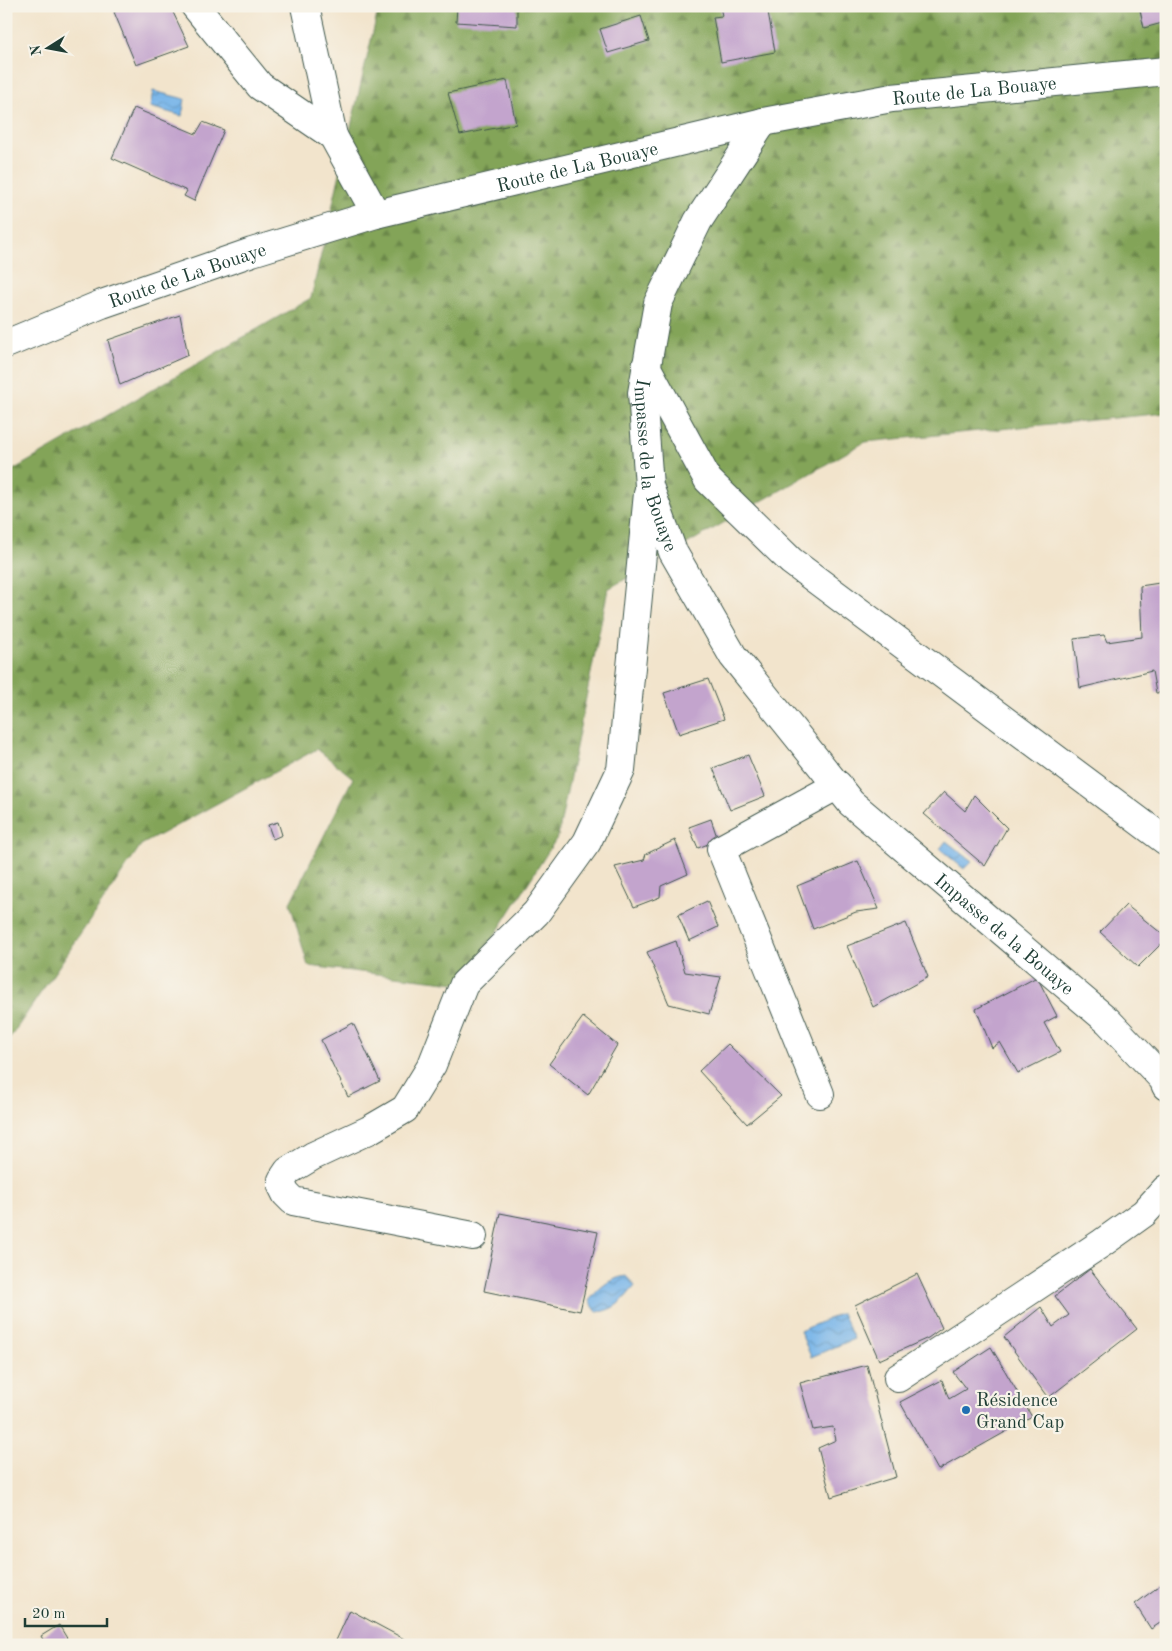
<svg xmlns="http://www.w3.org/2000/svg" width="1172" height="1651" font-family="'Old Standard TT',serif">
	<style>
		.forest { fill: url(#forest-firs); stroke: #517046 }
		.water { fill: url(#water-waves); stroke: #4a788e }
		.building { fill: #c3a4cd }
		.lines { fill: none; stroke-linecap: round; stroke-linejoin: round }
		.minor-casing { stroke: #3f564b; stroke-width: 30 }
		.major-casing { stroke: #3f564b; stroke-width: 30 }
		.minor { stroke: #fff; stroke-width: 28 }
		.major { stroke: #fff; stroke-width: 28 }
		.poi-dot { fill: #1f6fb2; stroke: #f7f3e8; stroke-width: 2 }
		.labels { text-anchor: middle; stroke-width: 4.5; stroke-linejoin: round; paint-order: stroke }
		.street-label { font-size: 19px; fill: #1f3d34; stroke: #f7f3e8 }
		.poi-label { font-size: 19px; fill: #1f3d34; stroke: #f7f3e8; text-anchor: start }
	</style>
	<defs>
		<pattern id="forest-firs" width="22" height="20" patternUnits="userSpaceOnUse" patternTransform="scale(1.25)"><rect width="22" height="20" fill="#83a459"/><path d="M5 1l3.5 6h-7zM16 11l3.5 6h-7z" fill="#6b874a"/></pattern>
		<pattern id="water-waves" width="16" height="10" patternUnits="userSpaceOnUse" patternTransform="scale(1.25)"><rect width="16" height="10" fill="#76b4e9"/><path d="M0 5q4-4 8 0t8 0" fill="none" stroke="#6094be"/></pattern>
	</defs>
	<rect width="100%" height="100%" fill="#f7f3e8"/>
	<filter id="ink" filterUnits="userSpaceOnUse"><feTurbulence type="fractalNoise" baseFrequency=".02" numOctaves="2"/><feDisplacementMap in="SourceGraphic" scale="10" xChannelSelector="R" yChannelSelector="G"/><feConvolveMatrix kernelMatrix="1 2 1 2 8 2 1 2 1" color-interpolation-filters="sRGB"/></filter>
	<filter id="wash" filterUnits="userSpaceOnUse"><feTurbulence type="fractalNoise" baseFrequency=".0096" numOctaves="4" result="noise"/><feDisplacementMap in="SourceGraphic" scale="20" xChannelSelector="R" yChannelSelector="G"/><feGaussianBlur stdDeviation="1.12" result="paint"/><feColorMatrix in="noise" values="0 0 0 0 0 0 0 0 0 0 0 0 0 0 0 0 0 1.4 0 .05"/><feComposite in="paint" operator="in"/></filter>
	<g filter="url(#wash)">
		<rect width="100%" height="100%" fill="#f2e4cc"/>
		<polygon class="forest" points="379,6 1166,6 1166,413 865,442 608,589 558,836 464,984 308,966 290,903 353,778 317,749 141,845 6,1044 6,474 311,298"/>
		<g class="water">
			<polygon points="153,91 185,99 182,116 150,107"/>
			<polygon points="946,841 972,861 964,869 940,849"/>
			<path d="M626,1276l9,10c-11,13 -20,25 -38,26l-8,-11c11,-14 19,-22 37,-25z"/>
			<polygon points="842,1313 854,1339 811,1357 800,1331"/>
		</g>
		<g id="blocks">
			<g class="building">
				<polygon points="127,6 170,6 189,46 136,65 114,12"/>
				<polygon points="457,6 517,6 517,26 456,22"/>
				<polygon points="720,6 767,6 775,52 721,62 713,17 722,16"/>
				<polygon points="1139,6 1166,6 1166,22 1144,28"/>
				<polygon points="641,16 649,41 608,53 600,29"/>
				<polygon points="507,80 516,124 460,135 448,93"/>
				<polygon points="134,108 196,134 203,122 224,130 194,201 184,196 187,191 112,158"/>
				<polygon points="180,315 188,355 120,385 108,340"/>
				<polygon points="1166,582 1166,692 1156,693 1152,671 1080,688 1074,639 1104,635 1107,642 1142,637 1140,586"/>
				<polygon points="708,679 724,719 679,734 664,693"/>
				<polygon points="748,755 765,796 730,810 713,768"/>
				<polygon points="944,792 965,811 974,795 1007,828 985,866 924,814"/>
				<polygon points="711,819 718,840 698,848 689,827"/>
				<polygon points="278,822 282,835 273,839 268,825"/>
				<polygon points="675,840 688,874 661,886 660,897 634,907 615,867 644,860 646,854"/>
				<polygon points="858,861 879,909 856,912 813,929 797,886"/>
				<polygon points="707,901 718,927 689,941 678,915"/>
				<polygon points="1126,905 1166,937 1166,939 1138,967 1100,932"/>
				<polygon points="906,923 928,977 873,1007 847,946"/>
				<polygon points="676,941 685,972 721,977 709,1014 669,1004 647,952"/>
				<polygon points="1037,977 1057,1016 1044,1023 1060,1052 1018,1073 1000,1042 992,1048 976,1009"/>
				<polygon points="583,1017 617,1045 588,1095 549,1064"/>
				<polygon points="353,1023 380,1081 348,1097 321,1040"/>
				<polygon points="728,1044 781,1096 747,1124 699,1071"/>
				<polygon points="500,1213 598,1232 580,1311 484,1291"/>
				<polygon points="1090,1269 1137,1329 1048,1398 1004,1337 1041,1307 1053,1327 1069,1315 1055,1296"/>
				<polygon points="917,1274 942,1328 928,1338 879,1360 855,1305"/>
				<polygon points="991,1347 1032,1417 938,1470 900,1402 942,1380 949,1399 966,1389 953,1372"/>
				<polygon points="867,1365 896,1477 831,1497 818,1448 836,1440 833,1427 813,1430 800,1383"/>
				<polygon points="1166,1581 1166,1619 1151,1629 1135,1604"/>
				<polygon points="350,1610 408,1641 406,1645 334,1645"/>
				<polygon points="59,1625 71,1645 46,1645 41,1636"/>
			</g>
		</g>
	</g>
	<g filter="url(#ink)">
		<use href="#blocks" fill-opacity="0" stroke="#3f564b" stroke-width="1"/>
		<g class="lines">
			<g class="minor-casing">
				<g id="minor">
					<polyline points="195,6 260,86 333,136 376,214"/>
					<polyline points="305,6 333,136"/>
					<path id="s1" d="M763,122l-65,99 -40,82 -16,90 7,93 24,66 60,104 118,147 257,218 55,58 3,7"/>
					<polyline points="646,366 708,480 791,561 1166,841"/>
					<polyline points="820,1094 721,849 838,785"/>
					<polyline points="473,1236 293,1201 286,1194 282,1186 282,1180 288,1171 313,1156 369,1130 405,1109 432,1065 464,984 536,913 587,842 621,770 648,493"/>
					<polyline points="898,1378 1102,1243 1144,1213 1166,1189"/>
				</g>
			</g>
			<g class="major-casing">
				<g id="major">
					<path id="s2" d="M6,344l96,-40 150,-52 124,-38 387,-92 129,-24 274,-27"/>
				</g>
			</g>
			<use href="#minor" class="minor"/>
			<use href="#major" class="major"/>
		</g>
	</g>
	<circle class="poi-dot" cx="966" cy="1410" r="5"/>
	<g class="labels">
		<g class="street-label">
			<text dy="7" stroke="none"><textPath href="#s2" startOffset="1004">Route de La Bouaye</textPath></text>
			<text dy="7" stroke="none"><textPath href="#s2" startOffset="599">Route de La Bouaye</textPath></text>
			<text dy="7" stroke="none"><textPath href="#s2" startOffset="194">Route de La Bouaye</textPath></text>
			<text dy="7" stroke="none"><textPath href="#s1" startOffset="375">Impasse de la Bouaye</textPath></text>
			<text dy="7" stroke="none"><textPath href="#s1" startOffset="975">Impasse de la Bouaye</textPath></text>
		</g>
		<g class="poi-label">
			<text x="976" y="1406">Résidence<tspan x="976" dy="22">Grand Cap</tspan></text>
		</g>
	</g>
	<rect width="1172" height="1651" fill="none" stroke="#f7f3e8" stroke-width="25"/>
	<g transform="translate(48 48) rotate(259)" stroke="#f7f3e8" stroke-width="4" paint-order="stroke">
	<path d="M0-4L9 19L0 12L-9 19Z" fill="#1f3d34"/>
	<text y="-8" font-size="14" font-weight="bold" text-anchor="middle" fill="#1f3d34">N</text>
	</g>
	<path d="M25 1618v8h82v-8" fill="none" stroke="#1f3d34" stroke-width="2.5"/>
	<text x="32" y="1618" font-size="15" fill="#1f3d34" stroke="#f7f3e8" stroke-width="4" paint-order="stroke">20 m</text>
</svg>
